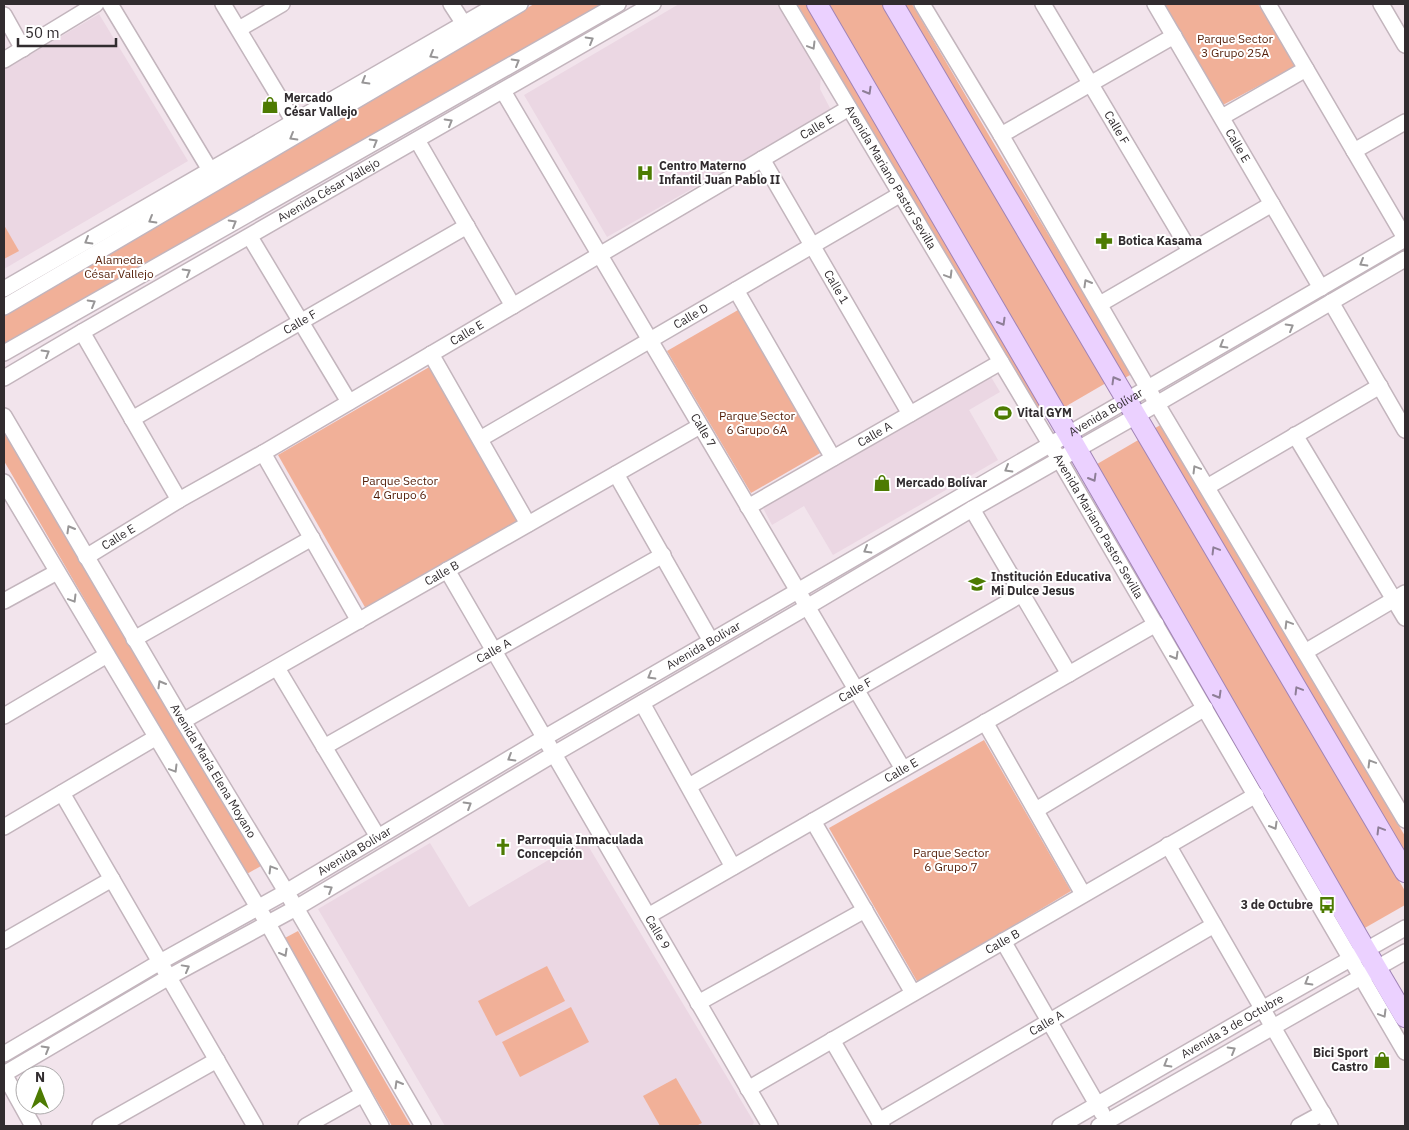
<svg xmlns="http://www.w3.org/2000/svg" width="1409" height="1130" font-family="'IBM Plex Sans',sans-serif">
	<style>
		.built { fill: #ebd7e3 }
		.green { fill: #f1b098 }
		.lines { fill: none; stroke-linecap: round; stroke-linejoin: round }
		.minor-casing { stroke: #c3b5bd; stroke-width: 18 }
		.major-casing { stroke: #a184b6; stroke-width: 22 }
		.minor { stroke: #fff; stroke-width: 15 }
		.major { stroke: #ebd1ff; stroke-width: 20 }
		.oneway { stroke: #989697 }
		.oneway2 { stroke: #8e7e97 }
		.labels { text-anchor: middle; stroke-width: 4; stroke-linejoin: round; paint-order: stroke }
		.park-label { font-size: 12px; fill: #531e08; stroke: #fff }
		.poi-label { font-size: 12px; font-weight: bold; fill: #312c2f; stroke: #fff; text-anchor: start }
		.street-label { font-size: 12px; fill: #312c2f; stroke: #fff }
	</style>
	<rect width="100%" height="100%" fill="#f2e4ec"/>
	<g class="built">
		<polygon points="679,4 778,4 821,74 820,89 831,110 607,237 524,95"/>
		<polygon points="99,14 188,161 4,269 4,70"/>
		<polygon points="991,377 1000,392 969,410 998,460 833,555 804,506 772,525 763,508"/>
		<polygon points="584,839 754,1122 752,1126 445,1126 318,909 430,843 469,907"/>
	</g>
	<g class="green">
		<polygon points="534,4 602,4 4,355 4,315"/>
		<polygon points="797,4 807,4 903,170 1047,415 1039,420 959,279"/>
		<polygon points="824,4 883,4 1106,383 1063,408"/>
		<polygon points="899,4 912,4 997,149 1132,374 1121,380"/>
		<polygon points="1161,4 1258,4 1296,66 1221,106"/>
		<polygon points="4,225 19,251 4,259"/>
		<polygon points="738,310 822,452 751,493 667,351"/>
		<polygon points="431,366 521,521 366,609 278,455"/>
		<polygon points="1162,424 1205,501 1405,836 1405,862 1152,430"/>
		<polygon points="4,426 178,726 261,866 245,875 4,461"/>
		<polygon points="1140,439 1405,891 1405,905 1363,929 1092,467"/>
		<polygon points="984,740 1071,891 918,983 829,828"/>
		<polygon points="298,931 411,1126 392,1126 283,939"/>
		<polygon points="547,966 565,1001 496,1036 478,1001"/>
		<polygon points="571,1007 589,1042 520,1077 502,1042"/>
		<polygon points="676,1078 702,1123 696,1126 660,1126 643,1096"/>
	</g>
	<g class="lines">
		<g class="minor-casing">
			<g id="minor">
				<polyline points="110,4 210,170"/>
				<polyline points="223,4 294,122"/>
				<polyline points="451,4 464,24"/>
				<path id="s1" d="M787,4l272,455 346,593"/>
				<polyline points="922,4 1001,135 1157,404 1405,820"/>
				<path id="s2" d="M1043,4l147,247"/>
				<path id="s3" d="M1155,4l166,284"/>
				<polyline points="1268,4 1405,238"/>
				<polyline points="1381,4 1405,45"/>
				<polyline points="4,15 23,49"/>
				<polyline points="239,29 282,4"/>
				<polyline points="4,60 96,4"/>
				<path id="s4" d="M503,91l400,678"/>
				<polyline points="1222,117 1306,69"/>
				<polyline points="1001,135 1174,36"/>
				<polyline points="417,140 513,306"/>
				<polyline points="1354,151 1405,122"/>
				<path id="s5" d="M762,159l148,255"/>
				<polyline points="250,237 349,402"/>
				<polyline points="4,289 498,4"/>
				<polyline points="736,290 833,458"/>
				<polyline points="1331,302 1405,430"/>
				<polyline points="1100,304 1272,204"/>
				<polyline points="4,307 520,4"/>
				<polyline points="82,332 179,500"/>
				<polyline points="4,353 618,4"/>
				<polyline points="431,354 528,524"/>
				<path id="s6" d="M4,378l78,-46 571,-328"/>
				<path id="s7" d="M4,416l179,305 113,187 127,218"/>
				<path id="s8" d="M132,419l335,-193"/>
				<polyline points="1295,435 1405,618"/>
				<path id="s9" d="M480,439l421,-245"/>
				<polyline points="263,453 359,621"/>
				<polyline points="616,474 711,641"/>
				<polyline points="4,482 268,924 381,1126"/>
				<polyline points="1207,487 1380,386"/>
				<path id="s10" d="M748,507l253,-145"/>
				<polyline points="972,509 1069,674"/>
				<path id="s11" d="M86,557l93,-57 84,-47 586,-345"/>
				<path id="s12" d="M447,570l323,556"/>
				<polyline points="4,601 57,572"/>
				<polyline points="134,639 312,538"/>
				<polyline points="1305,652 1405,593"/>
				<polyline points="277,668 378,837"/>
				<polyline points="642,703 733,867"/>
				<polyline points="4,716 107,655"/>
				<path id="s13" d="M183,721l517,-295"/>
				<polyline points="985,722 1083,894"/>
				<path id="s14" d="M324,747l339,-192"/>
				<path id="s15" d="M689,786l333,-192"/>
				<polyline points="62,793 255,1126"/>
				<polyline points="1036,810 1205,708"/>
				<polyline points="813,821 913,993"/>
				<polyline points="4,827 155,738"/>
				<polyline points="1168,845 1330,1126"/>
				<path id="s16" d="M648,916l508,-292"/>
				<polyline points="4,941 112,879"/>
				<polyline points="1003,941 1102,1113"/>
				<polyline points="698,1003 865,910"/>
				<polyline points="832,1040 882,1126"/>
				<path id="s17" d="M4,1054l156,-92 126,-70 258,-154 861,-499"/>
				<polyline points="4,1074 169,977 296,908 554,754 807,607 972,509 1136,416 1405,259"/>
				<polyline points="4,1074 33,1126"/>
				<path id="s18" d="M748,1089l508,-294"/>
				<path id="s19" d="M879,1121l335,-196"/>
				<polyline points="100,1126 217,1060"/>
				<polyline points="306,1126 363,1094"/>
				<path id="s20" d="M1060,1126l202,-117 143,-81"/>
				<polyline points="1099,1126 1405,952"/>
				<polyline points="1299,1126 1323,1113"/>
			</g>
		</g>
		<g class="major-casing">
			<g id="major">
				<polyline points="817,4 1068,434 1358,937 1405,1017"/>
				<polyline points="893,4 1405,872"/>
			</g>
		</g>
		<use href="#minor" class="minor"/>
		<use href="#major" class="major"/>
	</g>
	<defs><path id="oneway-chevron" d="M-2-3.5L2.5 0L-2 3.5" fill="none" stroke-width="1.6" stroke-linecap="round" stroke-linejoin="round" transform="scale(1.25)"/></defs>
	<g class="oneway">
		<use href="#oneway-chevron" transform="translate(590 40) rotate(-30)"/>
		<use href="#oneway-chevron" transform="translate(812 46) rotate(59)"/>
		<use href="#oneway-chevron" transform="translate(433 55) rotate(150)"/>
		<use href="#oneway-chevron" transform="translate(516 62) rotate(-30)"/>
		<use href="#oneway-chevron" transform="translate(365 81) rotate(150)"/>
		<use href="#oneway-chevron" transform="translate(449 122) rotate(-30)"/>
		<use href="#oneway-chevron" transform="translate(293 137) rotate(150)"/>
		<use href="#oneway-chevron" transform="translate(374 142) rotate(-30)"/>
		<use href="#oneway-chevron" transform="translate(152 220) rotate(150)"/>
		<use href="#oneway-chevron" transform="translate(233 223) rotate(-30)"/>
		<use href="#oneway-chevron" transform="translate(88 241) rotate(150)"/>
		<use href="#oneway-chevron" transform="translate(1363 263) rotate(150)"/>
		<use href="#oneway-chevron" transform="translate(187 272) rotate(-30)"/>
		<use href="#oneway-chevron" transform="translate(949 275) rotate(59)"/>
		<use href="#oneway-chevron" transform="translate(1087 283) rotate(-120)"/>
		<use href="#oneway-chevron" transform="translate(92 303) rotate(-30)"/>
		<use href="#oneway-chevron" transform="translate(1290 327) rotate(-30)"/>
		<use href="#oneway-chevron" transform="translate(1223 345) rotate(150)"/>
		<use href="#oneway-chevron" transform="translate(46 353) rotate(-31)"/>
		<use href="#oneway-chevron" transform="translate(1008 469) rotate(150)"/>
		<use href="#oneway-chevron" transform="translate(1196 469) rotate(-121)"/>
		<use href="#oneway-chevron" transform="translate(70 529) rotate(-120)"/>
		<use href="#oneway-chevron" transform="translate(867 550) rotate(150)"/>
		<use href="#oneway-chevron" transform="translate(73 599) rotate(59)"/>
		<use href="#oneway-chevron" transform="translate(1288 624) rotate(-121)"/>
		<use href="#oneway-chevron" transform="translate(1175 656) rotate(60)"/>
		<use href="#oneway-chevron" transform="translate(651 676) rotate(150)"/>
		<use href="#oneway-chevron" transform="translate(161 684) rotate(-120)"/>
		<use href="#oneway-chevron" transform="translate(511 758) rotate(149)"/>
		<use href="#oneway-chevron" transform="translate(1371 763) rotate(-121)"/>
		<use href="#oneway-chevron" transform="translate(174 769) rotate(59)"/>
		<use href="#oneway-chevron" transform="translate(468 805) rotate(-31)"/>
		<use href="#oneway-chevron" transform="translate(1274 826) rotate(60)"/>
		<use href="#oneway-chevron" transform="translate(272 869) rotate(-121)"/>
		<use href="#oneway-chevron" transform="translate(329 889) rotate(-31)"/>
		<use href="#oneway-chevron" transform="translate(284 953) rotate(61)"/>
		<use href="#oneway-chevron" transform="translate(186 968) rotate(-29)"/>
		<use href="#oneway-chevron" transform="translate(1308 982) rotate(150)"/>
		<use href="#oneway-chevron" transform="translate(1383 1014) rotate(59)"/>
		<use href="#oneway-chevron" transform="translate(46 1049) rotate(-30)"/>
		<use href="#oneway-chevron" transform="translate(1232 1050) rotate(-30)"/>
		<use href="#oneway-chevron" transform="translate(1167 1064) rotate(150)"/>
		<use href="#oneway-chevron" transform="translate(398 1084) rotate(-120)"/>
	</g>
	<g class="oneway2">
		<use href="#oneway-chevron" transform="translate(868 91) rotate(60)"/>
		<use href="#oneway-chevron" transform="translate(1002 322) rotate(60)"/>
		<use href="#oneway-chevron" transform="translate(1115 380) rotate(-120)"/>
		<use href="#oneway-chevron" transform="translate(1093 478) rotate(60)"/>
		<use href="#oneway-chevron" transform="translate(1215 550) rotate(-121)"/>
		<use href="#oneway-chevron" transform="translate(1298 690) rotate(-121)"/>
		<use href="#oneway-chevron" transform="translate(1218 695) rotate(60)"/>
		<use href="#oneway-chevron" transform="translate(1380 830) rotate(-121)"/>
	</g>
	<defs>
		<g id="shop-bare" transform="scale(1.35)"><path d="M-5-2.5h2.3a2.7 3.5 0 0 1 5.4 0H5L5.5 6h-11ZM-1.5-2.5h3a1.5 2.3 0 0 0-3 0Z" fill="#4d7b02" stroke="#fff" stroke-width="2.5" paint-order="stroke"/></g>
		<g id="hospital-bare" transform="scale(1.35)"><path d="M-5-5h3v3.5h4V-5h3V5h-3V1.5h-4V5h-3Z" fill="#4d7b02" stroke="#fff" stroke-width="2.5" paint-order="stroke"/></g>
		<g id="pharmacy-bare" transform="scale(1.35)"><path d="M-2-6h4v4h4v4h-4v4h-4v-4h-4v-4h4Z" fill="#4d7b02" stroke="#fff" stroke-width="2.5" paint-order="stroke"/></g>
		<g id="stadium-bare" transform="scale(1.35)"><path d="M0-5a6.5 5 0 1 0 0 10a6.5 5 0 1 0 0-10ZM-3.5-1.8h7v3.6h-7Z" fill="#4d7b02" stroke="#fff" stroke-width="2.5" paint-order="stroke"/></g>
		<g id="school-bare" transform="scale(1.35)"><path d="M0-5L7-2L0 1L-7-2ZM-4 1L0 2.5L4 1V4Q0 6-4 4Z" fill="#4d7b02" stroke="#fff" stroke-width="2.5" paint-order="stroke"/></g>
		<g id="church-bare" transform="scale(1.35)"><path d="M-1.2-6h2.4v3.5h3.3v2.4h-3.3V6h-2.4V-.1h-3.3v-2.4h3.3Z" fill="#4d7b02" stroke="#fff" stroke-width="2.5" paint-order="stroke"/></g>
		<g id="bus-bare" transform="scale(1.35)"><path d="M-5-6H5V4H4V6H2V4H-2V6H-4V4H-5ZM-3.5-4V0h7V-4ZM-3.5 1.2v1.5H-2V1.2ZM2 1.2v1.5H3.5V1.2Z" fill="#4d7b02" stroke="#fff" stroke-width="2.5" paint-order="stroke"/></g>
	</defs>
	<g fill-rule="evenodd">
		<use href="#shop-bare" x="270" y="105"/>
		<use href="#hospital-bare" x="645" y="173"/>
		<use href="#pharmacy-bare" x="1104" y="241"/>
		<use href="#stadium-bare" x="1003" y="413"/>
		<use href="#shop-bare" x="882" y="483"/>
		<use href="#school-bare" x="977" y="584"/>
		<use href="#church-bare" x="503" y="847"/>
		<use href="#bus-bare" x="1327" y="905"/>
		<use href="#shop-bare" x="1382" y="1060"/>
	</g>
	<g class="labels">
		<g class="park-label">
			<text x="1235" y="43">Parque Sector<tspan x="1235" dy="14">3 Grupo 25A</tspan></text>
			<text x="119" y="264">Alameda<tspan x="119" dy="14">César Vallejo</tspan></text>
			<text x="757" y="420">Parque Sector<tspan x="757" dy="14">6 Grupo 6A</tspan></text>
			<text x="400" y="485">Parque Sector<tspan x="400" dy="14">4 Grupo 6</tspan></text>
			<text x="951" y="857">Parque Sector<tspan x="951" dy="14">6 Grupo 7</tspan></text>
		</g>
		<g class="poi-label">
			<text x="284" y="102">Mercado<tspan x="284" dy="14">César Vallejo</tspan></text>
			<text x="659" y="170">Centro Materno<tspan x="659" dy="14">Infantil Juan Pablo II</tspan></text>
			<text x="1118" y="245">Botica Kasama</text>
			<text x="1017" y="417">Vital GYM</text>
			<text x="896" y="487">Mercado Bolívar</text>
			<text x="991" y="581">Institución Educativa<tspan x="991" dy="14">Mi Dulce Jesus</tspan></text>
			<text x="517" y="844">Parroquia Inmaculada<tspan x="517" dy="14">Concepción</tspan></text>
			<text x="1313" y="909" text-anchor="end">3 de Octubre</text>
			<text x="1368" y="1057" text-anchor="end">Bici Sport<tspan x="1368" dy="14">Castro</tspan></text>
		</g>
		<g class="street-label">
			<text dy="4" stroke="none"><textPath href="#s11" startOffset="848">Calle E</textPath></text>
			<text dy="4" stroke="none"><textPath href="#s2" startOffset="144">Calle F</textPath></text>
			<text dy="4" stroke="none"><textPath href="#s3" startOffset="164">Calle E</textPath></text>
			<text dy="4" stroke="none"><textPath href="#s1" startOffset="202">Avenida Mariano Pastor Sevilla</textPath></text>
			<text dy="4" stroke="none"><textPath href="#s6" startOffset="375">Avenida César Vallejo</textPath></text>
			<text dy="4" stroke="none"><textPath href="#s5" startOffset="148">Calle 1</textPath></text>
			<text dy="4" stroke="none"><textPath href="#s9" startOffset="244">Calle D</textPath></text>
			<text dy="4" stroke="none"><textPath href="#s8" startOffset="194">Calle F</textPath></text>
			<text dy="4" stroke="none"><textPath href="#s11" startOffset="442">Calle E</textPath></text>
			<text dy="4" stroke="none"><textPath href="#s17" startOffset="1275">Avenida Bolívar</textPath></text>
			<text dy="4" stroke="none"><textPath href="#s4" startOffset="394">Calle 7</textPath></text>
			<text dy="4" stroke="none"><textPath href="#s10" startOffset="146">Calle A</textPath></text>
			<text dy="4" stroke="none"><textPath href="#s1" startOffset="608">Avenida Mariano Pastor Sevilla</textPath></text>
			<text dy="4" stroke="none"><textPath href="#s11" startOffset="38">Calle E</textPath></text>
			<text dy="4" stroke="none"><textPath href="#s13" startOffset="298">Calle B</textPath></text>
			<text dy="4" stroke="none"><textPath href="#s17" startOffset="810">Avenida Bolívar</textPath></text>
			<text dy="4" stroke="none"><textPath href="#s14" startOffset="195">Calle A</textPath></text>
			<text dy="4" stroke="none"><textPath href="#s15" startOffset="192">Calle F</textPath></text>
			<text dy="4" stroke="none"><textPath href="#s16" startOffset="292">Calle E</textPath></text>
			<text dy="4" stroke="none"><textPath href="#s7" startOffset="412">Avenida María Elena Moyano</textPath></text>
			<text dy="4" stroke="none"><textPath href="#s17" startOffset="405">Avenida Bolívar</textPath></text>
			<text dy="4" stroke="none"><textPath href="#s12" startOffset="419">Calle 9</textPath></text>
			<text dy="4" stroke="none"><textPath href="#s18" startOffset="294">Calle B</textPath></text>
			<text dy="4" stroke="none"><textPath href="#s19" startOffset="194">Calle A</textPath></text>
			<text dy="4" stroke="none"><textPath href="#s20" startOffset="199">Avenida 3 de Octubre</textPath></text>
		</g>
	</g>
	<rect width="1409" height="1130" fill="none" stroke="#312c2f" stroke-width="10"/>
	<g transform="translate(40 1090)"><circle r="24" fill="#ffffff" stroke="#adabac"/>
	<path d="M0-4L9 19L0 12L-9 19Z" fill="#4d7b02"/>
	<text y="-8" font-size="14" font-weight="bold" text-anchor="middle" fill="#312c2f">N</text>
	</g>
	<path d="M18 38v8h98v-8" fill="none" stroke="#312c2f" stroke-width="2.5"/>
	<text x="25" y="38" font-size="15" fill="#312c2f" stroke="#ffffff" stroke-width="4" paint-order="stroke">50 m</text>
</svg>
